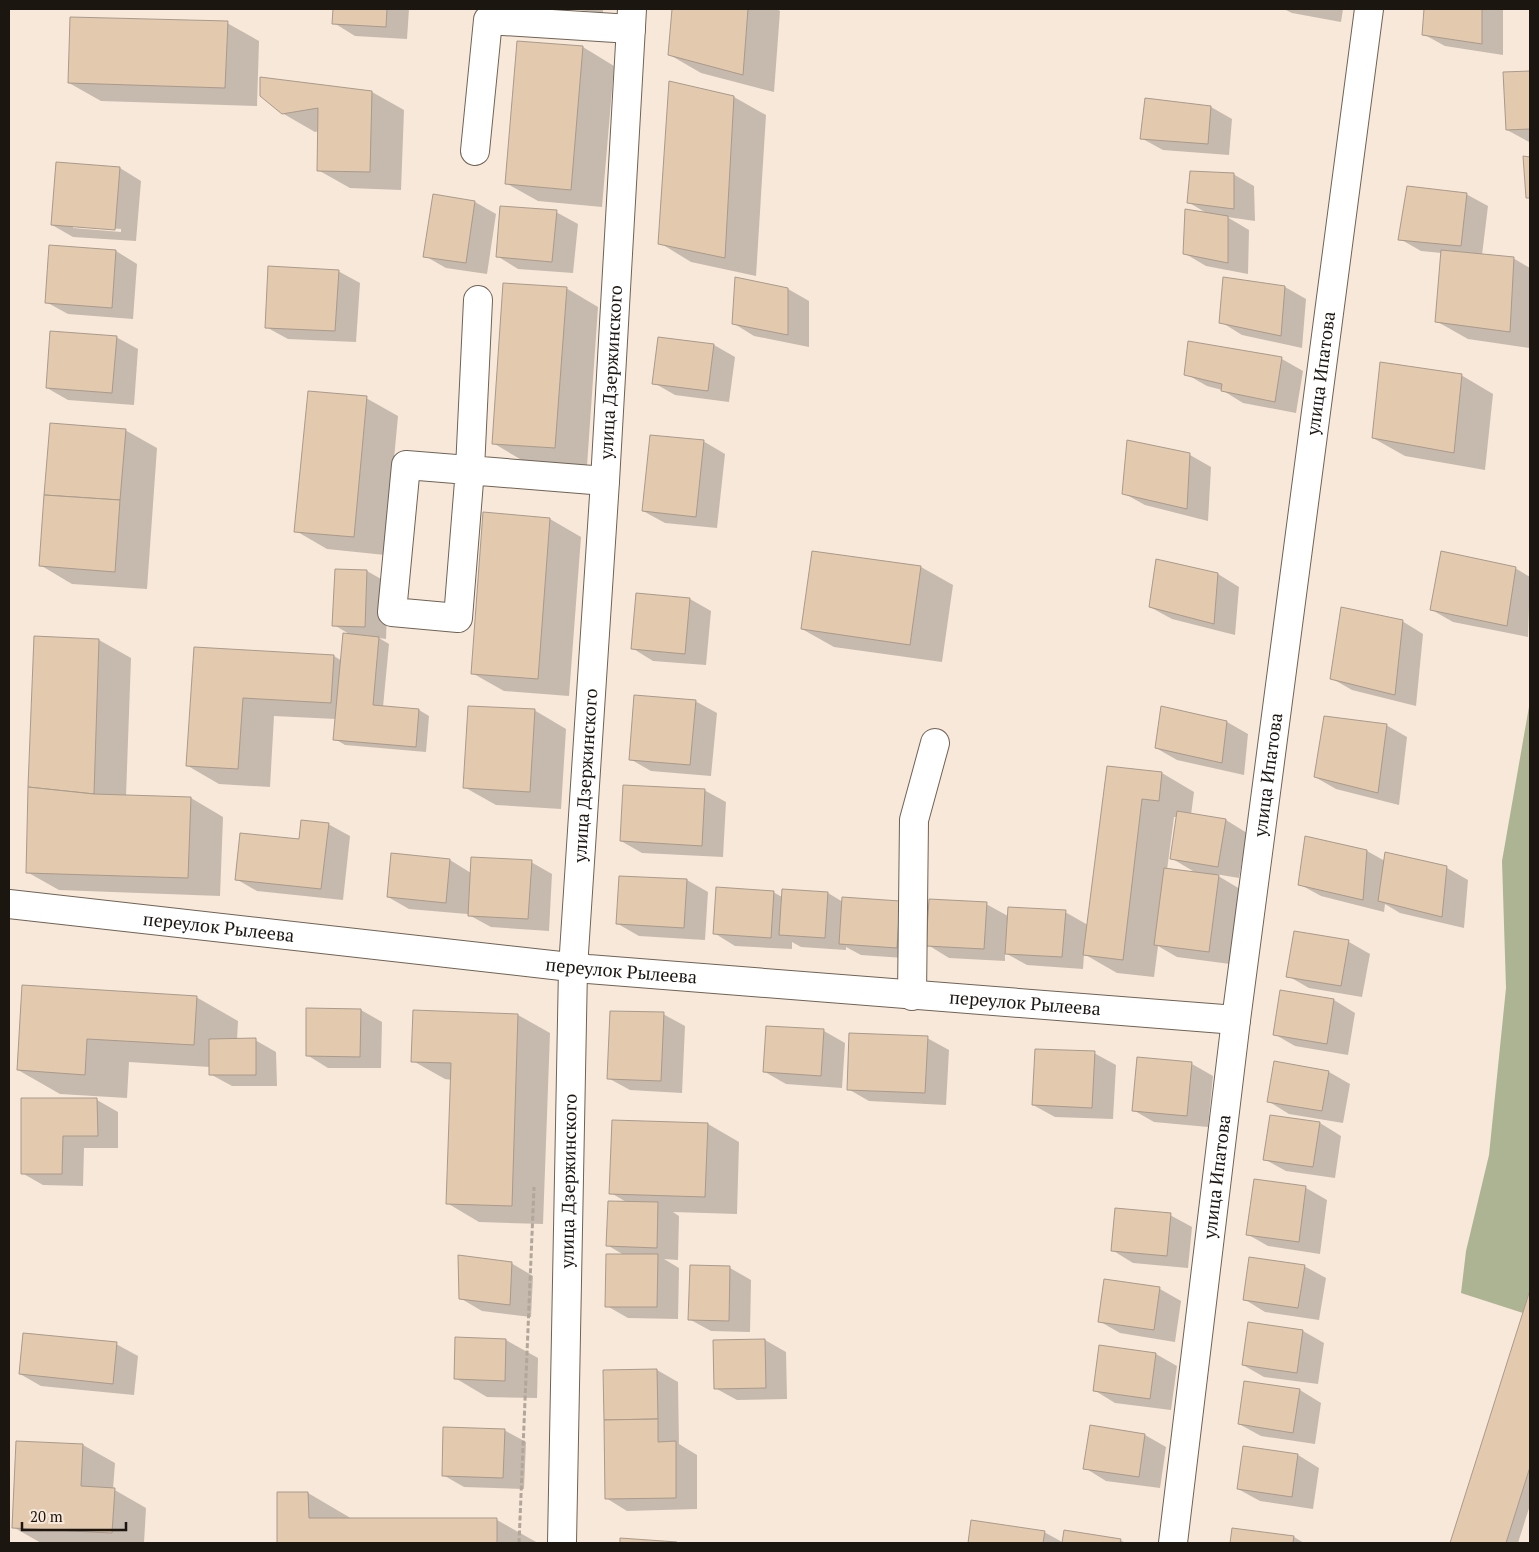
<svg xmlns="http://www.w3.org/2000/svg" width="1539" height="1552" font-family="'PT Serif',serif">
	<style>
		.forest { fill: #adb493 }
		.shadow { fill: #0003; fill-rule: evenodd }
		.building { fill: #e3c9ae; stroke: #a99a8c }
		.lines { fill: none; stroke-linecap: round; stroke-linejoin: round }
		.minor-casing { stroke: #706255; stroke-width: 30 }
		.path { stroke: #b2a599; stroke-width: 3; stroke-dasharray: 5 2.5; stroke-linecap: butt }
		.minor { stroke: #fff; stroke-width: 28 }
		.labels { text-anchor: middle; stroke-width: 4; stroke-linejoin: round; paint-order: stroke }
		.street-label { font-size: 18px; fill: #1c1611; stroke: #f8e8d9 }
	</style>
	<rect width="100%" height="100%" fill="#f8e8d9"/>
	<polygon class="forest" points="1530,701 1530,1290 1523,1313 1461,1293 1466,1251 1489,1155 1506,988 1502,861"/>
	<g class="shadow">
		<polygon points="166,9 186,9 186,10"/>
		<polygon points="335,9 409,9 407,39 355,36 334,23"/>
		<polygon points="570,9 603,9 603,13"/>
		<polygon points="673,9 777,9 780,11 774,92 701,73 670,55"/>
		<polygon points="1284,9 1343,9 1341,22 1292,13"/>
		<polygon points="1425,9 1503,9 1503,55 1445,46 1423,34"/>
		<polygon points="227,23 259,41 257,106 101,101 69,83"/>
		<polygon points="583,47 614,66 602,207 538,201 506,183"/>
		<polygon points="1530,72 1530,142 1529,142 1507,130 1504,73"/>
		<polygon points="670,82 734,97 766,115 756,276 691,262 660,243"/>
		<polygon points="372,92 404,110 401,190 350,188 318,170 319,131 315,132 282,113"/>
		<polygon points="1211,107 1232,119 1229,155 1163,150 1141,138"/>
		<path d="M120,168l21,13 -5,60 -63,-4 -21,-12zM73,226l48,3v3l-48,-4z"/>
		<polygon points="1233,174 1254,186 1255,221 1227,217 1249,230 1248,274 1206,266 1184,253 1208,214 1188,202"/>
		<polygon points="1466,194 1488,206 1482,255 1513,258 1530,268 1530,348 1468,339 1436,321 1442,253 1421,251 1400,239"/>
		<polygon points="475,202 496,214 487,274 446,268 425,256"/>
		<polygon points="556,212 578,224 573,273 518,269 497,256"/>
		<polygon points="116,251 137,264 133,319 68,314 46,302"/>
		<polygon points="338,271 360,283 356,342 288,339 266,327"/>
		<polygon points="1224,279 1285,287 1306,299 1302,348 1242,335 1221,322"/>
		<polygon points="566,288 598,307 587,466 525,462 493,443"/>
		<polygon points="788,289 809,301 809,347 754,336 733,323"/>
		<polygon points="116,337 138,349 134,405 68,400 47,388"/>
		<polygon points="714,345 735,357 729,402 675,395 654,383"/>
		<polygon points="1282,359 1303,371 1296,413 1243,403 1222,390 1207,386 1186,374"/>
		<polygon points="1461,375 1493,394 1485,470 1405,456 1373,438"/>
		<polygon points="366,398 398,416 385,555 327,549 296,531"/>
		<polygon points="125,430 157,448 147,589 72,584 40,565"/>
		<polygon points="703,441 725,454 717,528 665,523 643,511"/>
		<polygon points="1190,455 1211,467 1208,521 1145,505 1123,493"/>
		<polygon points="550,519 581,537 569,696 504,691 472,673"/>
		<polygon points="813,552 921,567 953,585 942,662 834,647 802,629"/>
		<polygon points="1157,561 1218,574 1239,587 1235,635 1172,619 1150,607"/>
		<polygon points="1515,568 1530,577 1528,637 1453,622 1432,610"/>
		<polygon points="367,571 388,583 386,639 379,638 389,644 383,707 419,710 429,716 426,752 345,745 335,739 336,719 274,716 270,787 219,784 188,766 195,648 334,656 342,661 351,635 334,625"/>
		<polygon points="637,594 690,599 711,611 706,665 653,661 632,648"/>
		<polygon points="1402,621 1423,634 1416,706 1352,690 1331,678"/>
		<polygon points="99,640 131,658 126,796 191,798 223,817 220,896 59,890 27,872"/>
		<polygon points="695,701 717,713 711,776 651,771 630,759"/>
		<polygon points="534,710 566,729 561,809 496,805 464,787"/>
		<polygon points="1227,722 1248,734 1244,775 1177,760 1156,748"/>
		<polygon points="1386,725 1407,737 1399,805 1336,789 1315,777"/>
		<path d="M1108,767l54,6 32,19 -3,23 35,5 21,13 -8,45 -24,-4 25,15 -10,75 -53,-7 -19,-11 -4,31 -37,-4 -33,-19 -1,15 -56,-4 -22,-12v8l-56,-3 -21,-13 58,-41 22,12 57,-4 23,13zM1174,817h4l-7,41 27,16 -31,-4z"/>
		<polygon points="704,790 726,802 723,857 642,853 621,841"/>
		<polygon points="328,824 350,836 343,900 257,891 236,879"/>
		<polygon points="1306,837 1367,851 1385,861 1447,868 1468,880 1464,928 1400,913 1385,904 1384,912 1321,896 1299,884"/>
		<polygon points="450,860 471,873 531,862 552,874 549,931 491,927 467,914 409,909 388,897"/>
		<polygon points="687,880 708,892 705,940 639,936 618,924"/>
		<polygon points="773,892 782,897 828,893 843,902 899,902 918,959 861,955 846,947 846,950 801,947 792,942 792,949 735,946 714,933"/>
		<polygon points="1349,942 1370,954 1362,997 1309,988 1288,976"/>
		<polygon points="23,987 196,997 238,1021 237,1040 255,1040 276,1052 277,1086 232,1086 210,1074 210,1067 129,1062 127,1098 60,1094 18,1070"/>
		<polygon points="1281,992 1334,1000 1355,1013 1348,1055 1295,1046 1274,1034"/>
		<polygon points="361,1010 382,1022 381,1068 328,1068 307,1055"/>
		<polygon points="663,1014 685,1026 682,1093 630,1090 608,1078"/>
		<polygon points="518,1015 550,1033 543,1224 479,1222 447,1203 452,1080 445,1079 413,1061"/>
		<polygon points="824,1031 845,1043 842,1088 786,1084 765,1072"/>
		<polygon points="927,1038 949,1050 946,1105 869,1101 848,1089"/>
		<polygon points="1094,1053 1116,1065 1113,1119 1055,1117 1033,1105"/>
		<polygon points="1192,1064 1213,1076 1208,1127 1154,1122 1133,1110"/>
		<polygon points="1329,1072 1350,1084 1343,1123 1289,1114 1268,1101"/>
		<polygon points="97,1100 118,1112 118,1148 84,1148 83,1186 43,1185 22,1173"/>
		<polygon points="1320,1123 1341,1136 1335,1178 1286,1171 1264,1159"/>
		<polygon points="708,1124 739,1142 737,1214 673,1212 679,1216 678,1260 664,1259 679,1268 678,1319 628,1318 607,1306 624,1255 607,1245 628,1203 611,1193"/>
		<polygon points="1255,1181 1306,1188 1327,1200 1320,1254 1268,1246 1247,1234"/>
		<polygon points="1170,1215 1192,1227 1188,1268 1133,1263 1112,1250"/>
		<polygon points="511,1263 533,1276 531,1317 482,1311 460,1298"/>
		<polygon points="1304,1266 1326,1278 1319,1320 1265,1312 1244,1299"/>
		<polygon points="730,1268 751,1280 750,1332 711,1331 689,1319"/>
		<polygon points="1105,1280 1160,1289 1181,1301 1175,1342 1120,1333 1099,1321"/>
		<polygon points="1530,1295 1530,1505 1518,1543 1452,1543"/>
		<polygon points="1303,1331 1324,1343 1318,1384 1264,1377 1243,1365"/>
		<polygon points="456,1339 506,1340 538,1358 537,1398 487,1397 455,1378"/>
		<polygon points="765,1340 786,1352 787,1399 737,1400 715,1388"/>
		<polygon points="116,1344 138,1356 134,1395 41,1386 20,1374"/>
		<polygon points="1156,1354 1177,1366 1171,1410 1115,1403 1094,1390"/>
		<polygon points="657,1370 678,1382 679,1444 697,1455 697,1509 627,1511 606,1498"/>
		<polygon points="1300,1390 1321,1403 1315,1444 1261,1436 1239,1424"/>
		<polygon points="504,1430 526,1442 524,1489 464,1487 443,1475"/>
		<polygon points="1145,1435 1166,1447 1160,1488 1106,1481 1085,1468"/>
		<polygon points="18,1442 83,1445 115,1463 113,1489 146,1508 144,1543 41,1543 13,1527"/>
		<polygon points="1244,1447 1298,1455 1319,1468 1313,1509 1260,1501 1238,1489"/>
		<polygon points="279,1493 308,1493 354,1520 497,1520 538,1543 279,1543"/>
		<polygon points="972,1522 1044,1532 1064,1543 969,1543"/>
		<polygon points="1233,1529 1294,1537 1304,1543 1232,1543"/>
		<polygon points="1066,1532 1120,1540 1126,1543 1064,1543"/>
		<polygon points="621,1540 677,1543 621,1543"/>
	</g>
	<g class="building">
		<polygon points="333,9 387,9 386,27 332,24"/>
		<polygon points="672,9 748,9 743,75 668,55"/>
		<polygon points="1424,9 1482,9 1482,44 1422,35"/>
		<polygon points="70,17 228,21 225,88 68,83"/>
		<polygon points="517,41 583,46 571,190 505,184"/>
		<polygon points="1530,71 1530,129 1506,130 1503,72"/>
		<polygon points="260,77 372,91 370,172 317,171 318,108 282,114 260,96"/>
		<polygon points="669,81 734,96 725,258 658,244"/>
		<polygon points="1145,98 1211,106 1208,144 1140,139"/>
		<polygon points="1523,156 1530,157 1530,198 1526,198"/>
		<polygon points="56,162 120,167 115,230 51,225"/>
		<polygon points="1190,171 1234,173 1234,209 1187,203"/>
		<polygon points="1407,186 1467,193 1461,246 1398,240"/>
		<polygon points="433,194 475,201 466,263 423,257"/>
		<polygon points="500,206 557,210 552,262 496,257"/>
		<polygon points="1185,209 1228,216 1228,263 1183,254"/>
		<polygon points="49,245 116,250 112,308 45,303"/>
		<polygon points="1441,250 1514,257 1510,332 1435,322"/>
		<polygon points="268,266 339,270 335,331 265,328"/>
		<polygon points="735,277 788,288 788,335 732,324"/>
		<polygon points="1223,277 1285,286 1281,336 1219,323"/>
		<polygon points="503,283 567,287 555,448 492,444"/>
		<polygon points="50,331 117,336 112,393 46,388"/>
		<polygon points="658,337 714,344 708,391 652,384"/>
		<polygon points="1188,341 1282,357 1275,402 1221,391 1222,384 1184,375"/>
		<polygon points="1380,362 1462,374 1454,453 1372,438"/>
		<polygon points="308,391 367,396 354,537 294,532"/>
		<polygon points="50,423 126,429 120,500 44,495"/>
		<polygon points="650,435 704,440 696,517 642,511"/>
		<polygon points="1127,440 1190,453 1187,509 1122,494"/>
		<polygon points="44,495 120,500 115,572 39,566"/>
		<polygon points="483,512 550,518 538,679 471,674"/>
		<polygon points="812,551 921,566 910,645 801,629"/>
		<polygon points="1441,551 1516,567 1507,626 1430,610"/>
		<polygon points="1156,559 1218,573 1214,624 1149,607"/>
		<polygon points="335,569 367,570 365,627 332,626"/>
		<polygon points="636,593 690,598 685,654 631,649"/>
		<polygon points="1341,607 1403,620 1395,695 1330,679"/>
		<polygon points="343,633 379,637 373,705 419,709 416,747 333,740"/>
		<polygon points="34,636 99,639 94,794 28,787"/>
		<polygon points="194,647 334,655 331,703 243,698 238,769 186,766"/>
		<polygon points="634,695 696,700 690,765 629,760"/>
		<polygon points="468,706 535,709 530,792 463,788"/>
		<polygon points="1161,706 1227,721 1222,763 1155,748"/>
		<polygon points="1324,716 1387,724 1378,793 1314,777"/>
		<polygon points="1107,766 1162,772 1159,801 1142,799 1123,960 1083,955"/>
		<polygon points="623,785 705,789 702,846 620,841"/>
		<polygon points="28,787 94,794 191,797 188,878 26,873"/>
		<polygon points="1177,811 1226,819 1218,867 1170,859"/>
		<polygon points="301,820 329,823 321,889 235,880 240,833 299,839"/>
		<polygon points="1305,836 1367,850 1363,900 1298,885"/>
		<polygon points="1385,852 1447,866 1442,917 1378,901"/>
		<polygon points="391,853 450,859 446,903 387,897"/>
		<polygon points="471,857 532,860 528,919 468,916"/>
		<polygon points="1164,868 1219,875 1209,952 1154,945"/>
		<polygon points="619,876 687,879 684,928 616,924"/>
		<polygon points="716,887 774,891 771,938 713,934"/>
		<polygon points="782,889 828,892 825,938 779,935"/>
		<polygon points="842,897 900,901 897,948 839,944"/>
		<polygon points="929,899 987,902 984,949 926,946"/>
		<polygon points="1008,907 1066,910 1062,957 1005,954"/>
		<polygon points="1294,931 1349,940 1341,986 1286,977"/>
		<polygon points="22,985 197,996 194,1045 87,1039 85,1075 17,1070"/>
		<polygon points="1280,990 1334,999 1327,1044 1273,1035"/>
		<polygon points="306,1008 361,1009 360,1057 306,1056"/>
		<polygon points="413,1010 518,1014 512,1206 446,1204 451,1063 411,1062"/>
		<polygon points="610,1011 664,1012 661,1081 607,1079"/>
		<polygon points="766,1026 824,1029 821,1076 763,1072"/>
		<polygon points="849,1033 928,1036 925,1093 847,1090"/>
		<polygon points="256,1038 256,1075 209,1075 209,1039"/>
		<polygon points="1035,1049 1095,1051 1092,1108 1032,1105"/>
		<polygon points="1137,1057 1192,1062 1187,1116 1132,1111"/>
		<polygon points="1274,1061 1329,1071 1322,1111 1267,1102"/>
		<polygon points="21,1098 97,1098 98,1136 63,1136 62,1174 21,1174"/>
		<polygon points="1270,1115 1320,1122 1313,1167 1263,1160"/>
		<polygon points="612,1120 708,1123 705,1197 609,1194"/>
		<polygon points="1254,1179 1306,1186 1299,1242 1246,1235"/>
		<polygon points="608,1201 658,1202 657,1248 606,1246"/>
		<polygon points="1115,1208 1171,1213 1167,1256 1111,1251"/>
		<polygon points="606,1254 658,1254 657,1307 605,1307"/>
		<polygon points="458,1255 512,1262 510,1305 459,1299"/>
		<polygon points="1249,1257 1305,1265 1298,1308 1243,1300"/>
		<polygon points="690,1265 730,1266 729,1321 688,1320"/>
		<polygon points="1104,1279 1160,1287 1154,1330 1098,1322"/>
		<polygon points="1530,1290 1530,1467 1506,1543 1450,1543"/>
		<polygon points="1248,1322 1303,1330 1297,1373 1242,1365"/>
		<polygon points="23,1333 117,1342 113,1384 19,1374"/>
		<polygon points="455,1337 506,1339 505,1381 454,1379"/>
		<polygon points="765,1339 766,1388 714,1389 713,1340"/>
		<polygon points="1099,1345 1156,1353 1150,1399 1093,1391"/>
		<polygon points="657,1369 658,1419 604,1420 603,1370"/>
		<polygon points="1244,1381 1300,1389 1293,1433 1238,1424"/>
		<polygon points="658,1419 658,1442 676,1441 676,1498 605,1499 604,1420"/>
		<polygon points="1090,1425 1145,1434 1139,1477 1083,1469"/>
		<polygon points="443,1427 505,1429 503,1478 442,1476"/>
		<polygon points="16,1441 83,1444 81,1486 115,1488 112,1533 12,1528"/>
		<polygon points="1243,1446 1298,1454 1292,1497 1237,1489"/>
		<polygon points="277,1492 308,1492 309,1518 497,1518 497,1543 277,1543"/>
		<polygon points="971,1520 1045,1531 1043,1543 968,1543"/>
		<polygon points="1232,1528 1294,1536 1293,1543 1230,1543"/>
		<polygon points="1064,1530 1121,1539 1120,1543 1062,1543"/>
		<polygon points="620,1538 677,1542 677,1543 620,1543"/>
	</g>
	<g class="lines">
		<g class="minor-casing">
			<g id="minor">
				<polyline points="475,151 488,20 631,29"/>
				<polyline points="478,300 470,469 458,618 392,612 406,465 605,481"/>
				<path id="s1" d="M9,904l579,65 648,51"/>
				<polyline points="912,996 914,820 935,743"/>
				<path id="s2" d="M562,1543l11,-575 32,-487 27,-472"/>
				<path id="s3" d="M1173,1543l63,-523 133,-1011"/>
			</g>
		</g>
		<polyline class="path" points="519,1543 534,1187"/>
		<use href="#minor" class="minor"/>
	</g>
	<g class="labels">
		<g class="street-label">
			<text dy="6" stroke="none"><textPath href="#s2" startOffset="1172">улица Дзержинского</textPath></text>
			<text dy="6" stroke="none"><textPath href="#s3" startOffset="1179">улица Ипатова</textPath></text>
			<text dy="6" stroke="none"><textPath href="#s2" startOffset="768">улица Дзержинского</textPath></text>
			<text dy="6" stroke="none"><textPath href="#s3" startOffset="774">улица Ипатова</textPath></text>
			<text dy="6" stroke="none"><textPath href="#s1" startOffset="211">переулок Рылеева</textPath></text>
			<text dy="6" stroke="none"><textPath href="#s1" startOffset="616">переулок Рылеева</textPath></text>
			<text dy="6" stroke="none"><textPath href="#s1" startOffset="1021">переулок Рылеева</textPath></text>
			<text dy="6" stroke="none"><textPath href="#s3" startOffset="369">улица Ипатова</textPath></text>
			<text dy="6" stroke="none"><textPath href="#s2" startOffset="362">улица Дзержинского</textPath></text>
		</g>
	</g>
	<rect width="1539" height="1552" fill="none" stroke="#1c1611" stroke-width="20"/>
	<path d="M22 1522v8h104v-8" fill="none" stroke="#1c1611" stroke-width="2.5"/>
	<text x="30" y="1522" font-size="15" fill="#1c1611" stroke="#f8e8d9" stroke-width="4" paint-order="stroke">20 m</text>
</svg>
